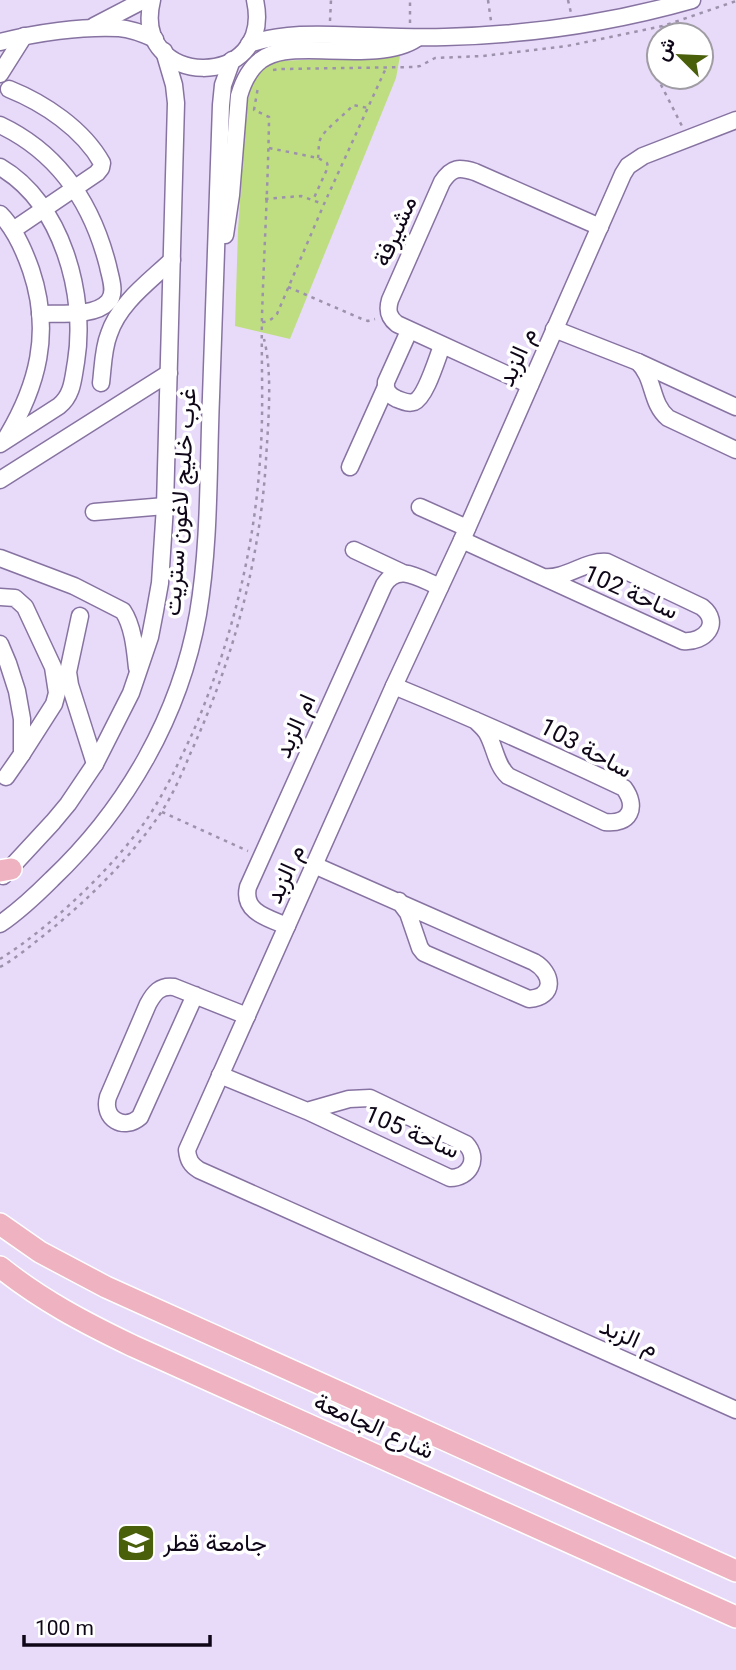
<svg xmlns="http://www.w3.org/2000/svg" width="736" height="1670" font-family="Roboto,Vazirmatn,sans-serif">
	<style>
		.green { fill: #bfde82 }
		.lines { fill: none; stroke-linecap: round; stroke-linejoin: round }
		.minor-casing { stroke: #8773a1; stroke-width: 19 }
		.major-casing { stroke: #fff; stroke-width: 24 }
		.path { stroke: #9d92ac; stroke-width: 2.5; stroke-dasharray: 3.5 5; stroke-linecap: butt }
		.minor { stroke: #fff; stroke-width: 16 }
		.major { stroke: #eeb2c1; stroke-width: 21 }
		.labels { text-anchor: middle; stroke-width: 7; stroke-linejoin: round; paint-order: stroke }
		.street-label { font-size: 24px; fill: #0f0718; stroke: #fff }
		.poi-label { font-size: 24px; fill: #0f0718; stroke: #fff; text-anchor: start }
	</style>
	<rect width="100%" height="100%" fill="#e8dbfa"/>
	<path class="green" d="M400,56l-4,22 -106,261 -55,-13 3,-96 8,-116c3,-25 7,-42 31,-53z"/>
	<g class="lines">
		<g class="minor-casing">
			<g id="minor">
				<path d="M152,0c-22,89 123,92 103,0"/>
				<polyline points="94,26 144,0"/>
				<path d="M0,42c35,-9 82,-16 119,-14 13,1 25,6 36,11"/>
				<path d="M249,44c39,-13 81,-9 121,-8 25,1 50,2 75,1 84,-2 166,-14 247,-37"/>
				<polyline points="0,74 24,36"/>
				<path d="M9,89c35,14 74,40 93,74l-1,5 -4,5 -84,57"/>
				<path d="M736,120l-93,36 -15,10 -5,8 -161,366 -68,146 -207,464c1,10 4,15 12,20l537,240"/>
				<path d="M0,125c59,28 92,78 108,141 2,11 9,27 0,36 -13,15 -49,11 -68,12"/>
				<path d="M0,167c62,36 87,128 76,195 -3,16 -3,33 -17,44l-59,38"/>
				<path d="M0,214c15,15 24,36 31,56 21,62 7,116 -26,170"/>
				<path d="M225,235l6,-40 8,-99c4,-14 10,-27 22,-36 14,-10 32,-10 48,-10 31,0 82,6 107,-11"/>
				<polyline points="554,329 638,362 736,407"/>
				<path d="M409,331l-23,51c-1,9 3,13 11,17 6,2 11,5 17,3 12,-5 23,-44 28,-56"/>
				<path d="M638,362c17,16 12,41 30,56l68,32"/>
				<path d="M101,383c2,-16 2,-34 8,-49 10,-31 40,-52 63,-74"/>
				<path d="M530,385l-133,-61c-9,-7 -10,-14 -7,-24l52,-118c10,-15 17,-15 33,-10l125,55"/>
				<polyline points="350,467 385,389"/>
				<polyline points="0,480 169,373"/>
				<polyline points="420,507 467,528"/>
				<polyline points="94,512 165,506"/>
				<path d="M462,540l221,101c22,2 39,-18 19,-34l-95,-45c-22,-2 -41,18 -64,15"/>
				<polyline points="354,550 401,572"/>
				<path d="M0,558l74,28 49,25c10,15 12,38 14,57"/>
				<polyline points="0,597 15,598 25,607 53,667 57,693 54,704 22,754"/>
				<polyline points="80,616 68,672 70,685 95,764"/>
				<polyline points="0,644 8,663 17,691 22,719 22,754 6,777"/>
				<path d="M394,686c78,32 154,66 230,102 14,19 6,37 -19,34l-97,-46c-12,-11 -13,-29 -21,-43 -3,-5 -8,-9 -12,-13"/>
				<path d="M314,865l220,97c19,11 22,35 -5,37l-105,-46 -4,-5 -12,-35 -9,-12"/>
				<polyline points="3,876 53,822 68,804 95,764 131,693 150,637 155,611 160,583 165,506 176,103 174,85 164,51"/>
				<path d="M0,924c19,-13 36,-29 52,-45 75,-71 128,-164 146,-265 12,-71 10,-145 13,-217 4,-98 7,-195 10,-292l2,-20 9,-25"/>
				<path d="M287,926c-19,-8 -45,-14 -39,-39l136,-302c14,-23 36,-6 56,2"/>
				<path d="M195,995l-55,122c-16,14 -38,2 -32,-20l40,-93c6,-11 12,-19 26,-17l73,29"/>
				<path d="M220,1075l87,36 143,67c19,0 30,-19 16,-34l-96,-46 -21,1 -42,12"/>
			</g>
		</g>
		<g class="major-casing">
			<g id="major">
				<polyline points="0,871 11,869"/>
				<polyline points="0,1224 40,1252 106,1287 736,1571"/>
				<path d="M0,1267c41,33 85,56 133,79l603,271"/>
			</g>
		</g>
		<g class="path">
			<polyline points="488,0 491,21"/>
			<polyline points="568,0 571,13"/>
			<polyline points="330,21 331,0"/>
			<polyline points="410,23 410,0"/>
			<polyline points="663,26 665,35"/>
			<polyline points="659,61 655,73 683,128"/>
			<polyline points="273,70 282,69 414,67 420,66 435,58 483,56 567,46 663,26 736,1"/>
			<polyline points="269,148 318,158 327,163 328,167 313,200"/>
			<path d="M318,158c1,-5 0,-12 2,-18 4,-11 25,-25 33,-35l15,3"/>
			<polyline points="265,199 301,196 323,204"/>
			<polyline points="288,287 362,319 368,321 375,319"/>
			<path d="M262,322c7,0 10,-3 15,-8l47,-110 62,-136"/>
			<polyline points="162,812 248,851"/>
			<path d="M0,959c50,-31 116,-94 149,-143 17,-26 31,-56 44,-84 37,-86 61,-179 67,-272 4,-48 1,-96 2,-144 2,-65 6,-131 7,-196v-3l-15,-7 4,-23"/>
			<path d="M0,967c15,-8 29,-20 43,-31 44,-35 86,-76 117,-122 13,-19 22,-41 31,-62 42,-92 69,-191 75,-292 2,-36 7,-86 -2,-121"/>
		</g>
		<use href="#minor" class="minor"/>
		<use href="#major" class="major"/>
	</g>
	<defs>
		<g id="university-square" transform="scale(2.0125)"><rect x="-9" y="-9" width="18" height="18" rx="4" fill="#495f0a" stroke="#fff"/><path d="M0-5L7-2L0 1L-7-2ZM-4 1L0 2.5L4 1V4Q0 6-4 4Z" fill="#fff"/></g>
	</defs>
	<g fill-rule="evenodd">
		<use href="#university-square" x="136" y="1543"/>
	</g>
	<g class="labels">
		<g class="street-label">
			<text transform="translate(395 231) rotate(-66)" y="8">مشيرفة</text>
			<text transform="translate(517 357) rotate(-66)" y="8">م الزبد</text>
			<text transform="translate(180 502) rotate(-86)" y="8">غرب خليج لاغون ستريت</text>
			<text transform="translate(631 592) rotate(24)" y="8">ساحة 102</text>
			<text transform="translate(295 726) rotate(-66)" y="8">ام الزبد</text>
			<text transform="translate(586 748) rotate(28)" y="8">ساحة 103</text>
			<text transform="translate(285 874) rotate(-66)" y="8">م الزبد</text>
			<text transform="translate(412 1132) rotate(23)" y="8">ساحة 105</text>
			<text transform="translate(629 1337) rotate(24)" y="8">م الزبد</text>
			<text transform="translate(374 1426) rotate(24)" y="8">شارع الجامعة</text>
		</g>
		<g class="poi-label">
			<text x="163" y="1551">جامعة قطر</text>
		</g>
	</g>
	<g transform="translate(680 56) rotate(294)"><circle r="33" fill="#ffffff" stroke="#9f9ca3" stroke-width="2"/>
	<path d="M0-5L12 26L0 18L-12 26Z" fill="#495f0a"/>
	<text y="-10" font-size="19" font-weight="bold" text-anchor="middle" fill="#0f0718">ش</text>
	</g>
	<path d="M24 1635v10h186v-10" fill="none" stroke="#0f0718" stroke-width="3.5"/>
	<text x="35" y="1635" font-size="21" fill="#0f0718" stroke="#ffffff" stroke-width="5" paint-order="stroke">100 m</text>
</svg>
